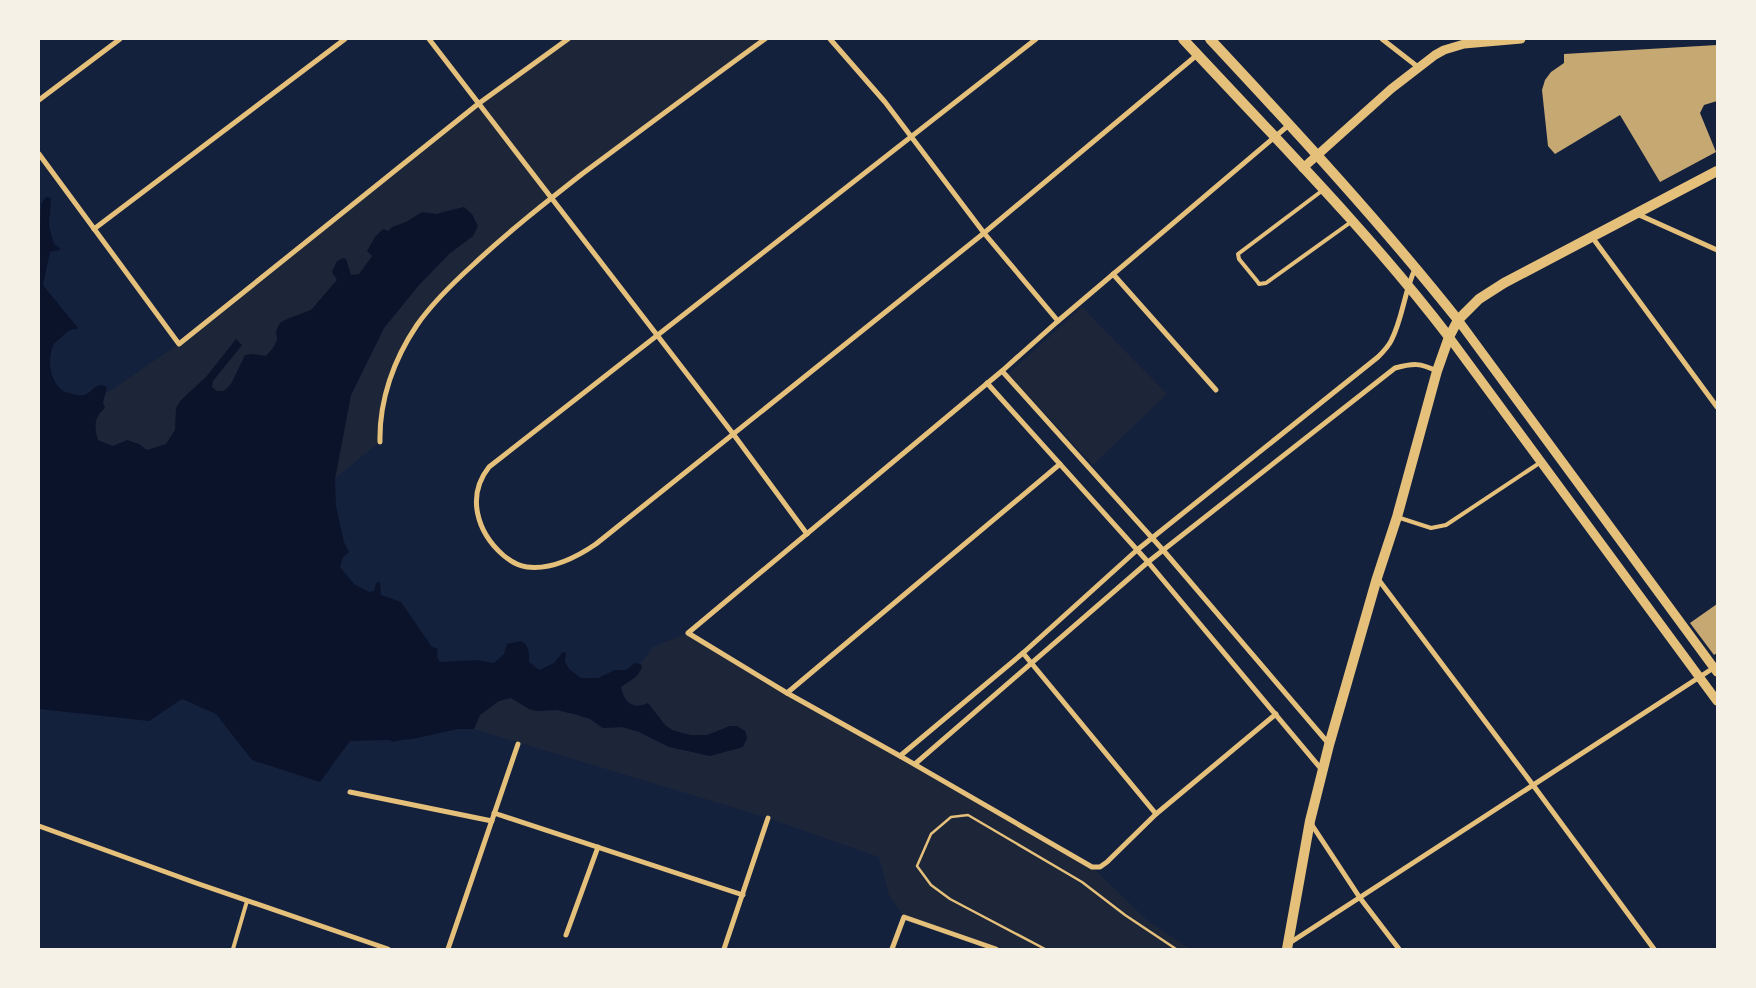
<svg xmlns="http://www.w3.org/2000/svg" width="1756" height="988" font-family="'Golos Text',sans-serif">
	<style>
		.green { fill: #1d2539 }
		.water { fill: #0b132b }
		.building { fill: #c6a872 }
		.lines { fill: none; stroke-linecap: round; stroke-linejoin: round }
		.path { stroke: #e5c07b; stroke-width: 2.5 }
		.service { stroke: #e5c07b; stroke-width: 4 }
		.minor { stroke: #e5c07b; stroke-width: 5 }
		.tertiary { stroke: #e5c07b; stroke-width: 9 }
		.secondary { stroke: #e5c07b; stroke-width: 10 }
	</style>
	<rect width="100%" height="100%" fill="#14213d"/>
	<g class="green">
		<path d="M568,39h197l-213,158 -115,102 -34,49 -22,64 -1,30 -45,36 16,-83 33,-67 35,-43 31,-32 23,-17 -17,-28 -20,6 -14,-2 -63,62 -73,55 -6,14 -14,13 -21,14 -21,21 -49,39 -9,14c-6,2 -13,5 -19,6 -8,1 -45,-4 -49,-10 -6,-8 -3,-29 -3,-39l84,-57 299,-240z"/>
		<polygon points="1082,307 1167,394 1093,465 1008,374"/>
		<path d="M688,633l404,234 56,54 42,28h-195l-91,-32 -15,-22 -10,-38 -111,-39 -294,-89 6,-15 19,-13 12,-3 18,11 8,2 20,-1 17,4 16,5 13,9 19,-1 17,5 30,15 19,4 22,5 33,-9 4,-9 -2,-7 -8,-4 -7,-1 -23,9h-17l-18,-5 -7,-5 -17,-22c-15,6 -24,0 -27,-17l10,-6 11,-14 -2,-2 13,-17z"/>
	</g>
	<path class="water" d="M46,197l5,1 -2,28 5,18 5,3 1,3 -10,2 -7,33 35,43 -1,1c-7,0 -11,3 -16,9 -3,2 -7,5 -8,8 -6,13 -3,35 9,44 2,2 8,3 11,4 20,7 19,-15 34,-7l-4,16 2,5c-11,9 -11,19 -7,32l15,6 14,-6 12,4 8,6 19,-6 9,-14 1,-22 5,-8 25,-23 30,-38 6,6 -29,36 -1,6 5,4h7l7,-7 14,-29 8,-1 13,2 7,-8 4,-8 -1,-9 4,-8 7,-4 24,-9 26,-30 -5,-8 5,-11 6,-3 3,1 5,16 8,-1 13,-18 -5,-5 8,-14 8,-8 5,2 4,-4 14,-5 16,-10 14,2 28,-7 8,7 6,12 -5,10 -23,17 -31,32 -35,43 -33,67 -16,84 1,27 8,36 5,10 -6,5 -3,10 14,17 15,8 5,-1 2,-8 4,-1 1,13 20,7 31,45 6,2 -1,8 3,5 36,-2 18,3 10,-9 3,-10 14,-3c9,5 8,12 8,21l10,8 15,-7 9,-11 3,1 -1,8 4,8 12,9h17l17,-8h11l9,-7 5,1 2,2c-2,11 -13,15 -21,21 3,16 12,23 27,16l17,22 7,5 18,5h17l23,-9h7l8,5 2,7 -4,9 -33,9 -22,-5 -19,-4 -30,-15 -17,-5 -19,1 -13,-9 -16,-5 -17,-4 -20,1 -8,-2 -18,-11 -12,3 -19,14 -6,14h-16l-45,10 -12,1 -8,2 -3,-2 -40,1 -30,41 -68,-22 -36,-46 -34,-15 -33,22 -110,-12v-479l1,-2 1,-24z"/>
	<g class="building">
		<polygon points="1717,45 1717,101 1704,105 1700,113 1716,152 1660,182 1620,115 1555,154 1548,146 1542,90 1545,80 1551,72 1564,63 1564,54"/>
		<polygon points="1717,604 1717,653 1714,655 1690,623"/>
	</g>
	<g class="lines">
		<polyline class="path" points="1045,949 950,899 931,885 917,866 931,834 951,817 968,815 1082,882 1125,915 1176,949"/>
		<g class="service">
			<polyline points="1323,190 1238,254 1239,259 1257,281 1259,284 1266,283 1351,222"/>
			<polyline points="1397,517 1431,528 1446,525 1541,462"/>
			<polyline points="233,949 247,901"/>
		</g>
		<g class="minor">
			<polyline points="429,39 734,435 807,534"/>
			<polyline points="830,39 885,102 984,233 1058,321"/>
			<path d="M1036,39l-547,428c-23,29 -12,65 14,88 7,6 16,11 24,12 24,3 50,-10 69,-23l388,-311 213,-178"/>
			<polyline points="1382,39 1418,67"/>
			<polyline points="39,100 120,39"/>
			<polyline points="39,154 179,344 478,104 568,39"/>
			<polyline points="1637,214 1717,250"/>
			<polyline points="94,229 345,39"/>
			<polyline points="1592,237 1717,407"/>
			<polyline points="1113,274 1216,390"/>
			<polyline points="1002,371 1163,550 1329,744"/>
			<polyline points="987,383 1148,562 1322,770"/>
			<path d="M380,442c-1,-42 14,-83 37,-117 16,-23 37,-43 57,-61 34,-32 71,-61 108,-90 61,-45 122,-91 183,-135"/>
			<polyline points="1378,579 1533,785 1654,949"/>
			<polyline points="1023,653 1156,814"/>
			<polyline points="787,693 1060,464"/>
			<polyline points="1276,714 1156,814 1107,862 1100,867 1092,867 900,756 787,693 688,633 1002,371 1058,321 1290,124"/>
			<path d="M900,756l123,-103 114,-103 241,-193c5,-5 10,-10 13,-16 12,-23 13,-49 24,-72"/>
			<path d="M915,764l233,-202 247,-194c19,-5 25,-5 42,3"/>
			<polyline points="350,792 492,821"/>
			<polyline points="494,813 743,895"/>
			<polyline points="1310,822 1360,898 1399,949"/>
			<polyline points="39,826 196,883 388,949"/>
			<polyline points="566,935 598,847"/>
			<polyline points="1288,944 1715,667"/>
			<polyline points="448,949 518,744"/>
			<polyline points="724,949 768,818"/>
			<polyline points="892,949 904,917 996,949"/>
		</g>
		<g class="tertiary">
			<polyline points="1303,168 1391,89 1435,55 1444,50 1464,44 1521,39"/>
			<polyline points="1458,320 1717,672"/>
			<polyline points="1449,337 1717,701"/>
		</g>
		<g class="secondary">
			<path d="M1183,39c90,97 185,192 266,298"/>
			<path d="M1210,39c85,91 170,183 248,281"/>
			<polyline points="1287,949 1310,821 1329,745 1377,578 1397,517 1437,371 1449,337 1458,320 1479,299 1504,283 1717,171"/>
		</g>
	</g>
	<rect width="1756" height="988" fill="none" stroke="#f6f1e7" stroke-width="80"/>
</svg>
